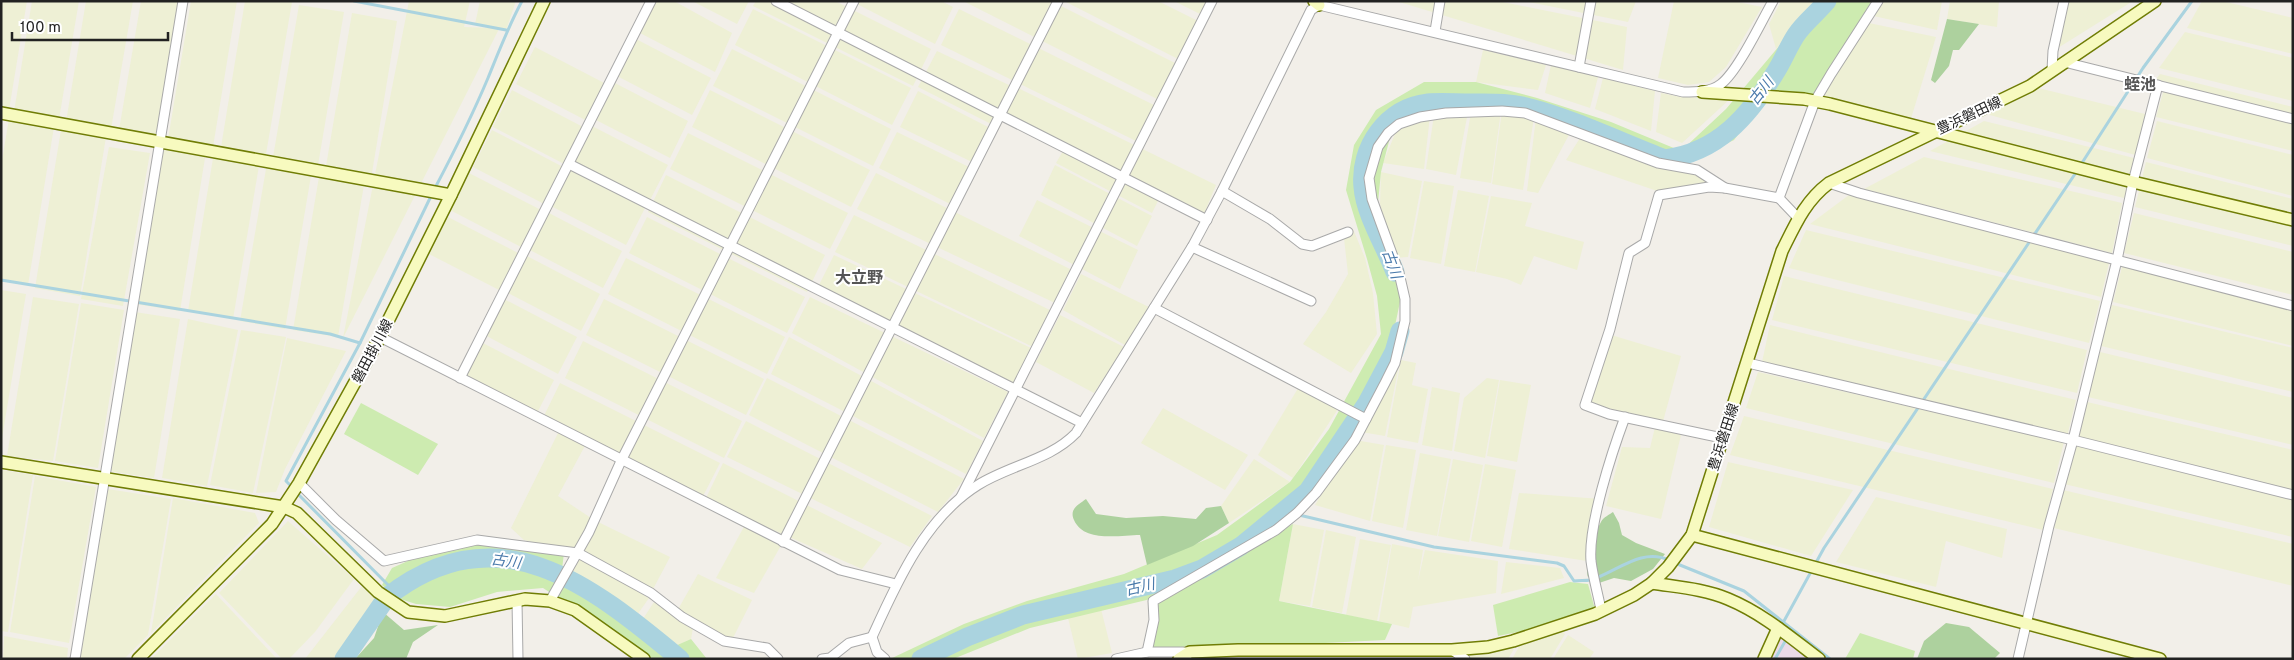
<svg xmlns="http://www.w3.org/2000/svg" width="2294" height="660" font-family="Overpass,'Noto Sans JP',sans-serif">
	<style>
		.industrial { fill: #ebdbe8 }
		.farmland { fill: #eef0d5 }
		.grass { fill: #cdebb0 }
		.forest { fill: #add19e }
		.water { fill: #aad3df }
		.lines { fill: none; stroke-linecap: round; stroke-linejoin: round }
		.stream { stroke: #aad3df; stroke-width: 3 }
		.river { stroke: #aad3df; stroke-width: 19 }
		.street-casing { stroke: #a9a9a9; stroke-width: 11 }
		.secondary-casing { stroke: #707d05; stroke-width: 14 }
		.street { stroke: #fff; stroke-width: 9 }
		.secondary { stroke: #f7fabf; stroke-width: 11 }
		.labels { text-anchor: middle; stroke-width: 4; stroke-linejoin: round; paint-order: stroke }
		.street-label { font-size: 14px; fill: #222; stroke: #fff }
		.water-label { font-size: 15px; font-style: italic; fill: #4a7aab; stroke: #fff }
		.quarter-label { font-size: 16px; font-weight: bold; fill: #555; stroke: #fff }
	</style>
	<rect width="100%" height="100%" fill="#f2efe9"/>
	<polygon class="industrial" points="1784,621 1827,659 1765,659"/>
	<g class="farmland">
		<polygon points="1,1 27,1 8,116 1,115"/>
		<polygon points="32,1 79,1 59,119 14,112"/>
		<polygon points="86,1 133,1 111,129 66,122"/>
		<polygon points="141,1 187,1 164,138 119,130"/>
		<polygon points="191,1 237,1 212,153 206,152 180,311 135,304 161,145 167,145"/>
		<polygon points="245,1 292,2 265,160 260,160 233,319 188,311 214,152 220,153"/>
		<polygon points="409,1 470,1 464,27 494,28 475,24 480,1 516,1 506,30 499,29 343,338"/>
		<polygon points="656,1 674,1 732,33 715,72 640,33"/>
		<polygon points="692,1 749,1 737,24"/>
		<polygon points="756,1 835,1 931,49 913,86 753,6"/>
		<polygon points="851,1 941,1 953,7 935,44"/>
		<polygon points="963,1 1051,1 1175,63 1157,99"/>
		<polygon points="1064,1 1158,1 1198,21 1178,59"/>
		<polygon points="1174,1 1207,1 1200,14"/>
		<polygon points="1396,1 1498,1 1627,27 1623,70"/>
		<polygon points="1524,1 1636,1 1628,22"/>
		<polygon points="1674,1 1733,1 1762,7 1726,67 1709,82 1688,85 1658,78"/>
		<polygon points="1781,1 1814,1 1776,49 1769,24"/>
		<polygon points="1878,1 1942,1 1937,30 1869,15"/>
		<polygon points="1950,1 1999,1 1997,27 1947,19"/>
		<polygon points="2065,1 2133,1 2053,51"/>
		<polygon points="2202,1 2222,1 2293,18 2293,54 2187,28"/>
		<polygon points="299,5 344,12 317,171 312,170 285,329 240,321 267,163 272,163"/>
		<polygon points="753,9 911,88 892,125 735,45"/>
		<polygon points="959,9 1154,105 1136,141 941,45"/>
		<polygon points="352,13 397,21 371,179 365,179 338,337 293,330 320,171 325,172"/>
		<polygon points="1864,22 1936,37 1909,125 1815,101"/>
		<polygon points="2185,32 2293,58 2293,101 2159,68"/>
		<polygon points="636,39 711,78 692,115 617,76"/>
		<polygon points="535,47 610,86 591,123 516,84"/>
		<polygon points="732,49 891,129 873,166 713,86"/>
		<polygon points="1483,50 1546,65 1538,90 1476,82"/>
		<polygon points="937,51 1011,86 991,124 918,87"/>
		<polygon points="1551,65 1598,77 1590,108 1545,93"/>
		<polygon points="2160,74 2293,107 2293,151 2156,117 2166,82 2156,79"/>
		<polygon points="1603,78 1655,91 1651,131 1595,109"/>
		<polygon points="613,82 688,121 670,158 594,119"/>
		<polygon points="2030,86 2149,115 2139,156 1979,112"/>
		<polygon points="1018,88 1216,185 1204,214 1005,112"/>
		<polygon points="512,90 587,129 568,166 493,127"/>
		<polygon points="710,90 870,170 851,207 692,127"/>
		<polygon points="918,91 990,128 972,162 900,127"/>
		<polygon points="1661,93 1681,97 1731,98 1682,143 1656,132"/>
		<polygon points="1501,111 1491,183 1460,178 1471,112"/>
		<polygon points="1502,111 1534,117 1523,190 1492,184"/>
		<polygon points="1468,112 1456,175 1426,169 1434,115"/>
		<polygon points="1430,116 1424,169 1383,163 1399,124"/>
		<polygon points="1536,118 1571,131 1538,193 1527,191"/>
		<polygon points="9,119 54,127 28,285 1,281 1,166"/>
		<polygon points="1984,121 2138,159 2124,198 1930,151"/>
		<polygon points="2157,121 2293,155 2293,196 2147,158"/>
		<polygon points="592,126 668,165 649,202 573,163"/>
		<polygon points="61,130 106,137 80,296 35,288"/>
		<polygon points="492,130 567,169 548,206 473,167"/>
		<polygon points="897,132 969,167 950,204 879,168"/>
		<polygon points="688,133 848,213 830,249 670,169"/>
		<polygon points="1582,135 1697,170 1725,188 1666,194 1566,160"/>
		<polygon points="109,147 150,153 123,306 81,299"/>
		<polygon points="1063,151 1159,199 1152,213 1056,163"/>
		<polygon points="1924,157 2122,203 2112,253 1864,189"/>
		<polygon points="2146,162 2293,199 2293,246 2135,207"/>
		<polygon points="1055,165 1152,216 1137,246 1041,195"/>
		<polygon points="570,169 645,208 626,245 551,206"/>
		<polygon points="1381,172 1422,181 1408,257 1394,258 1380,204"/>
		<polygon points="469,173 545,212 525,249 450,210"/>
		<polygon points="876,173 1072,270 1055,303 857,209"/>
		<polygon points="666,175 825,255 807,292 648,212"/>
		<polygon points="1424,181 1454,186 1441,264 1410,258"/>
		<polygon points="1458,190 1489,196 1475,272 1444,266"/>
		<polygon points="1849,195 2110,259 2101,297 1810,224"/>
		<polygon points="1491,196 1532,203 1525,226 1584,242 1577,270 1534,256 1521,285 1507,279 1476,272"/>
		<polygon points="1037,200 1138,250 1120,289 1019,236"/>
		<polygon points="547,212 622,251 603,288 528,249"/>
		<polygon points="2134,213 2293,252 2293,295 2124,253"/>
		<polygon points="854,215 1052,311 1033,347 835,252"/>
		<polygon points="446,216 522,255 503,292 427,253"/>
		<polygon points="647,217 805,297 787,333 629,253"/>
		<polygon points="1353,229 1365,258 1373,293 1377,334 1351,373 1303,344 1326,312 1348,274 1344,238"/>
		<polygon points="1806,230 2100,301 2089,343 1789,268"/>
		<polygon points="525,255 600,294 581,331 506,292"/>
		<polygon points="834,255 1031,348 1014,383 819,285"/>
		<polygon points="626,258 785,337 767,374 608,294"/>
		<polygon points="2123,263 2293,304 2293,346 2113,302"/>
		<polygon points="1081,274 1151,308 1125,345 1063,310"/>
		<polygon points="1784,276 2087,350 2077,393 1772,320"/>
		<polygon points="1,290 26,294 1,444"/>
		<polygon points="33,297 79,304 53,461 7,456"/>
		<polygon points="810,297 1008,392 984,438 792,333"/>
		<polygon points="502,298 577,337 558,374 483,334"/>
		<polygon points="604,299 764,379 746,415 586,335"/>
		<polygon points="81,303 124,310 98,468 55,461"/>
		<polygon points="2112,305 2293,348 2293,392 2101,346"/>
		<polygon points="135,312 180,319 154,478 109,471"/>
		<polygon points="1060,315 1124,347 1094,393 1036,362"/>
		<polygon points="188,319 238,330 207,486 162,478"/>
		<polygon points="1770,325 2076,400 2066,441 1762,362"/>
		<polygon points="241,330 286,337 253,493 210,485"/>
		<polygon points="1608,334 1681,356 1662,425 1585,405"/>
		<polygon points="789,337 983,441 966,474 771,374"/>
		<polygon points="287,338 346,351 285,469 276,492 256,493"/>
		<polygon points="479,341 554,380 535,417 460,378"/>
		<polygon points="583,341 742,421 724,458 565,378"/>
		<polygon points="2100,352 2293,398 2293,445 2088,397"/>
		<polygon points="1400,360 1385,436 1355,431 1395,363"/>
		<polygon points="1401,360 1416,363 1412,385 1428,389 1418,443 1387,437"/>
		<polygon points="1758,372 2064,442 2054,483 1746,408"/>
		<polygon points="767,378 964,479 938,512 749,415"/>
		<polygon points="1487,378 1499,380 1485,458 1454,451 1464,398"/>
		<polygon points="1500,380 1531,385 1517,462 1487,456"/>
		<polygon points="560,383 720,463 701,500 587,442 558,496 594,520 670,557 651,593 578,553 524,540 511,528 560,429 542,420"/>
		<polygon points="1300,385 1340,406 1293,478 1258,455"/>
		<polygon points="1432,387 1460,393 1452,451 1422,445"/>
		<polygon points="2087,402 2293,450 2293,490 2078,437"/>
		<polygon points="1163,408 1248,455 1225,490 1141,443"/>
		<polygon points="1744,416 2053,489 2043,530 1730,455"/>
		<polygon points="746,421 932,516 910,547 727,457"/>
		<polygon points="1655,427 1681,435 1661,519 1606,506 1622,447 1650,448"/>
		<polygon points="1355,440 1384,445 1370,521 1315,505"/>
		<polygon points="2077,441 2293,493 2293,537 2064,484"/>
		<polygon points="1386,445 1416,450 1403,528 1372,521"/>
		<polygon points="1420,453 1451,459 1437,536 1406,530"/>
		<polygon points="1254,459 1290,482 1229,523 1221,506"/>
		<polygon points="1453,459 1483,465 1469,542 1438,536"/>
		<polygon points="1728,462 1853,490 1811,556 1709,527"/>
		<polygon points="723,463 882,543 862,569 705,500"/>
		<polygon points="1485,464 1516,470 1502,547 1471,541"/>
		<polygon points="1,470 33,475 8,632 1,631"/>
		<polygon points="35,476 96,487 69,643 10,632"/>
		<polygon points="108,489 171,499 148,635 124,659 80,659"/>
		<polygon points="2063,490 2293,544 2293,586 2054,528"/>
		<polygon points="1519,493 1601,499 1587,561 1509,549"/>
		<polygon points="1876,497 2007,529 2002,558 1946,541 1936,587 1836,562"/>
		<polygon points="173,498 255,513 259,523 151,633"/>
		<polygon points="288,521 354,579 315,632 289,659 282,659 219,593"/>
		<polygon points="746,523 783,542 754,593 716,578"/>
		<polygon points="1293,524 1324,530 1310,606 1279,601"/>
		<polygon points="1326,530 1356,537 1342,613 1312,607"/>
		<polygon points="1360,539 1391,545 1377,621 1346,615"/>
		<polygon points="1392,544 1423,550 1418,581 1425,550 1498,561 1496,593 1413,607 1409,628 1379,621"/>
		<polygon points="576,555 649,598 635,618 571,574"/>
		<polygon points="1506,562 1560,568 1564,578 1501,594"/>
		<polygon points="698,574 752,600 731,642 676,613"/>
		<polygon points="362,586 375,598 333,659 305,659"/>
		<polygon points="216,594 277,659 151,659"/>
		<polygon points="654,602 693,628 691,639 675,646 641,622"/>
		<polygon points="1101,609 1112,653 1078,659 1068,618"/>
		<polygon points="1557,627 1565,634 1550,659 1512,659 1524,638"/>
		<polygon points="1568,635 1594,652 1589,659 1553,659"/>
		<polygon points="4,636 68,648 67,659 3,659"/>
		<polygon points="1520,639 1508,659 1469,659 1467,649"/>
	</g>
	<g class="grass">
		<polygon points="1817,1 1875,1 1815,101 1767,96 1734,140 1679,167 1525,113 1424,117 1392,130 1381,172 1377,213 1401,297 1387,364 1334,469 1283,524 1284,513 1262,537 1184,584 1293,524 1279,601 1392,624 1385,640 1147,652 1159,597 1030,628 953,659 890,659 964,624 1027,601 1124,574 1217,535 1290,482 1329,429 1381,334 1377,296 1367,259 1346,190 1354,145 1376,110 1424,82 1476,82 1537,98 1611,122 1681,151 1726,109"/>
		<polygon points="361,403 438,444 418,475 344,434"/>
		<polygon points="473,542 564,553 562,569 577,577 675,646 691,639 707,659 651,659 543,588 497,592 450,607 416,604 397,598 382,585 392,568 435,549"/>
		<polygon points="1570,582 1588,584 1595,609 1552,625 1498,636 1493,605"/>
		<polygon points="1860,633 1915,651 1913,659 1845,659"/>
	</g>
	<g class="forest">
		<polygon points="1947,19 1979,24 1959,50 1953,50 1949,66 1935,83 1931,80"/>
		<path d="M1086,499l10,15 30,4 37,-2 33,3 10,-11 15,-2 8,17 -36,23 -46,19 -7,-30c-20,0 -56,8 -66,-15 -5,-11 4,-15 12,-21z"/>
		<path d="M1613,512l6,11 3,12 14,8 29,11 -12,15 -22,12 -17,-3 -15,5 -11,-6c-4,-9 8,-50 15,-58 2,-2 7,-5 10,-7z"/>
		<polygon points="383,612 404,630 438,625 413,642 406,659 355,659 374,638"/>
		<polygon points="1946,623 1969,627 2000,653 1994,659 1917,659 1924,641"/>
	</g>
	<polygon class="water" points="376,602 383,610 356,658 338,659"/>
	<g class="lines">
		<g class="stream">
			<polyline points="354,1 506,30"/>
			<polyline points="2080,166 2143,68 2192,1"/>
			<path d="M435,188c19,-36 37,-72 53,-110 11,-27 20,-51 34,-77"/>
			<polyline points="1,280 330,334 360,343"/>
			<polyline points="292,487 286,481 360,343 432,194"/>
			<polyline points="296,492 394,591"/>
			<polyline points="1285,512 1293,514"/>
			<path d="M1299,515l135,32 123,16 7,3 10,15c5,-1 11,0 16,-1 26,-7 50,-33 79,-20"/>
			<polyline points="1675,563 1744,591 1830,659"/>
			<polyline points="1784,621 1824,548 2077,171"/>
			<polyline points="1775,659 1787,638"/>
		</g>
		<g class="river">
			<path d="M1395,272c-10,-26 -30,-58 -32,-85 -4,-39 23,-79 65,-84 13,-1 28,0 42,0 20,0 40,-1 60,5 43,11 93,35 135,51 53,-7 84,-43 110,-86 8,-12 13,-26 21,-38 8,-12 21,-22 31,-34"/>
			<path d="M344,659l43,-62c111,-87 204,-12 293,62"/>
			<polyline points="921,659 967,637 1023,615 1175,579 1202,569 1241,546 1308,491 1367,403 1394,352 1400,331"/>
		</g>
		<g class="street-casing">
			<g id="street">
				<polyline points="776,1 1207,220"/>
				<polyline points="1435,31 1440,1"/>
				<polyline points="2064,62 2293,119"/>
				<polyline points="1579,67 1591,1"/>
				<polyline points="2052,70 2053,51 2064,1"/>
				<polyline points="569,164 1082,423"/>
				<polyline points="1829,183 1859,193 2293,306"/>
				<polyline points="1222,191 1270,219 1302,244 1312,246 1348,232"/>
				<polyline points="1798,218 1779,198 1815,101 1831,74 1878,1"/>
				<polyline points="1192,247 1311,301"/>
				<polyline points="1154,308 1366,419"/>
				<polyline points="380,337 840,570 896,584"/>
				<polyline points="1748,363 2073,440 2293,495"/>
				<polyline points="460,378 651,1"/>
				<polyline points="1722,438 1609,414 1585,405 1610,329 1629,253 1645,243 1659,195 1709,187 1725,188 1779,198"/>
				<polyline points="299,483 336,520 384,561 477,540 578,553 651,593 682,617 724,641 767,648 778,659"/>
				<polyline points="961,497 1212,1"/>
				<polyline points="783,542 1058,1"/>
				<polyline points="517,601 518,659"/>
				<polyline points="550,601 589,532 621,461 854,1"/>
				<path d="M1601,610c-3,-16 -8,-33 -10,-49 -3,-36 21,-109 34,-144"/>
				<polyline points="1452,650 1465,659"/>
				<polyline points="1147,652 1154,620 1153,601 1276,530 1297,513 1316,493 1355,440 1385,383 1395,363 1405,321 1405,299 1399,273 1372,199 1369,178 1378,147 1388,133 1399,124 1420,117 1446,113 1502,111 1525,113 1658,163 1697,170 1725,188"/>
				<polyline points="75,659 183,1"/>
				<polyline points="822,659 830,658 849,643 872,637"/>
				<path d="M885,659l-8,-7 -5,-15c25,-55 53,-119 106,-152 32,-20 72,-25 98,-52l116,-186 30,-56 89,-181 8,-5 364,87c12,0 28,0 38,-8 17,-13 40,-62 52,-83"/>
				<polyline points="1116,659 1147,652 1190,652"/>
				<polyline points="2018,659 2049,526 2073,440 2117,260 2133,182 2158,85"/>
			</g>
		</g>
		<g class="secondary-casing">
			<g id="secondary">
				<polyline points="1314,1 1319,5"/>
				<polyline points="1702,92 1804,99 1830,104 2133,182 2293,220"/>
				<polyline points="1,113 451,195"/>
				<polyline points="1,462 284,507 297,513 378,592 408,612 445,616 525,599 550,601 575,610 644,659"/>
				<polyline points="1692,535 2160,659"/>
				<path d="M1652,583c25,4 53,6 76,16 34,14 62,38 91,60"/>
				<polyline points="138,659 272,524 299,483 380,337 451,195 544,1"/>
				<path d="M1179,659l11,-7 48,-2h214l36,-3 25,-6 82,-27 39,-19 18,-12 16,-16 24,-32 90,-284c13,-26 23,-50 47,-68l201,-97 125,-85"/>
				<polyline points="1764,659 1778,628"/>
			</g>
		</g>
		<use href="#street" class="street"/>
		<use href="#secondary" class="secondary"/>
	</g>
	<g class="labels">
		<g class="street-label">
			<text transform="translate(1969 115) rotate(-25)" y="5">豊浜磐田線</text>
			<text transform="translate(372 351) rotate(-62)" y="5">磐田掛川線</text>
			<text transform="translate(1723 437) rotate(-72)" y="5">豊浜磐田線</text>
		</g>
		<g class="water-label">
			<text transform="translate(1761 91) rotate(-52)" y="5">古川</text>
			<text transform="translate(1392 264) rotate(70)" y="5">古川</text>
			<text transform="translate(506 561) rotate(8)" y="5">古川</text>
			<text transform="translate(1140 587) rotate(-13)" y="5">古川</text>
		</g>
		<g class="quarter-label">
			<text x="2140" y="90">蛭池</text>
			<text x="859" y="283">大立野</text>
		</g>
	</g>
	<rect width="2294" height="660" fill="none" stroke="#222222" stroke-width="5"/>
	<path d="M12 32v8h156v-8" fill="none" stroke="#222222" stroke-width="2.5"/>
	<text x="20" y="32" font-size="15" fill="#222222" stroke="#ffffff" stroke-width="4" paint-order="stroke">100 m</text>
</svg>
